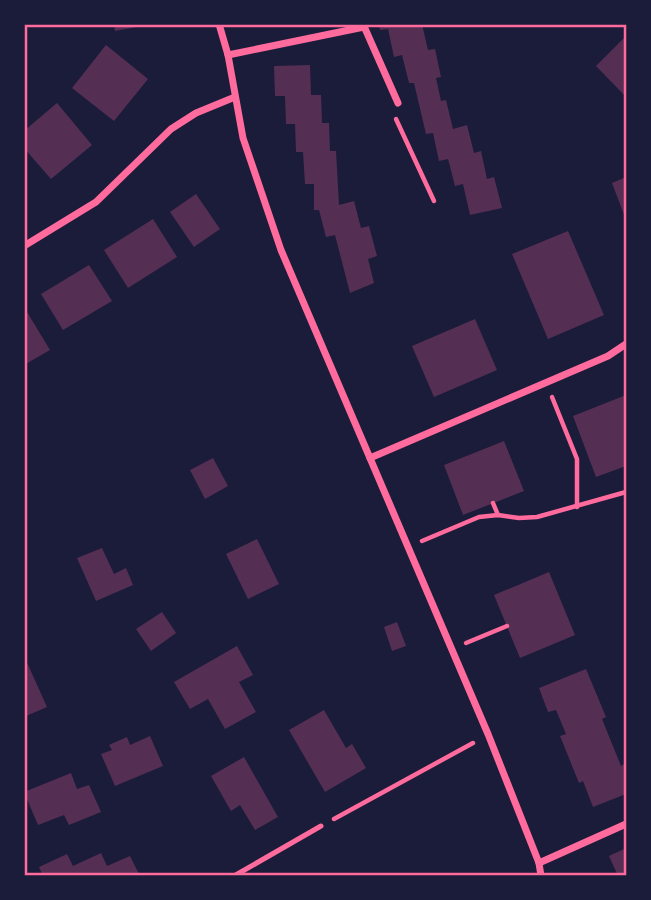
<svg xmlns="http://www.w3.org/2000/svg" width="651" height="900" font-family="Cabin,sans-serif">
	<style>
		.building { fill: #542f53 }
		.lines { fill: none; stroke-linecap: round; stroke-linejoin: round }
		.path { stroke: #ff6b9d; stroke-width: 4.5 }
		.service { stroke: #ff6b9d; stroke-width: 5 }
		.minor { stroke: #ff6b9d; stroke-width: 7 }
		.neatline { fill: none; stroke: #ff6b9d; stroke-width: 2.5 }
	</style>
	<rect width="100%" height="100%" fill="#1b1b3a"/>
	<g class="building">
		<polygon points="114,24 142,24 142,26 115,31"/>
		<polygon points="379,24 422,24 428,50 435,49 441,77 436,78 441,101 446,100 453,129 467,125 474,153 481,151 487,179 494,177 502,208 470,215 463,184 455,186 448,159 439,161 433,133 426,134 414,83 409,83 402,55 394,57 388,29 380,30"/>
		<polygon points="626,36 626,97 596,66"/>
		<polygon points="106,45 148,79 114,121 72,88"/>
		<polygon points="310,65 311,95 321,95 322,123 329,123 330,151 336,151 339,205 354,201 361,228 369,226 377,256 368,259 374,283 350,293 335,235 326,237 319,210 314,210 314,184 305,184 303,152 296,152 295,124 286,124 285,96 275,96 274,66"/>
		<polygon points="57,103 92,145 51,179 24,148 24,131"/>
		<polygon points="626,177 626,220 612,183"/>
		<polygon points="196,194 220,229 194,247 170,212"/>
		<polygon points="153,219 177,257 128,288 104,250"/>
		<polygon points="568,231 604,315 548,339 512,254"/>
		<polygon points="89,265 112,301 63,330 41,294"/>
		<polygon points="24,307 50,350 24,365"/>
		<polygon points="475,319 497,370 434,397 412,346"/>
		<polygon points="626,395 626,466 596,477 573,416"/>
		<polygon points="504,441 524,491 463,515 444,465"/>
		<polygon points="213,458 228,486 205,499 190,470"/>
		<polygon points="257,539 279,584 248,599 226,554"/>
		<polygon points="102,548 114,574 126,568 133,585 96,601 77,558"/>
		<polygon points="549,572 575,635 520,658 494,595"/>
		<polygon points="162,612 176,633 151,651 136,629"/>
		<polygon points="397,622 406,646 392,651 384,627"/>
		<polygon points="237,646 253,675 239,682 256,712 225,729 208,699 190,709 174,682"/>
		<polygon points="24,656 47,707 24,717"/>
		<polygon points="586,669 606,717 602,719 621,766 626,763 626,794 593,807 583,781 579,783 560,736 566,734 556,710 548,712 539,688"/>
		<polygon points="324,710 346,748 352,744 366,768 325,792 289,730"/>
		<polygon points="150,736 163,766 115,786 101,754 112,750 109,745 127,737 130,745"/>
		<polygon points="244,757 278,817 255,830 240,805 231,811 211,776"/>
		<polygon points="71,773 77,789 89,785 101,812 69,825 64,815 38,825 24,792"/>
		<polygon points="626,848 626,876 618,876 609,856"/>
		<polygon points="101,853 107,866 130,856 140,876 43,876 39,867 67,854 73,866"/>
	</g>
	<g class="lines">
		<g class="path">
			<polyline points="396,119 434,201"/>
			<polyline points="552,397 577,459 577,507"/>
			<polyline points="493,503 498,515"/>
			<polyline points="422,541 479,517 498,515 519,518 537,517 626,492"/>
			<polyline points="466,643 507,626"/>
			<polyline points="334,819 473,743"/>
		</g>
		<polyline class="service" points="234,876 321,826"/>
		<g class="minor">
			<polyline points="219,24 228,55 243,138 281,250 488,734 539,863 541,876"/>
			<polyline points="363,24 398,103"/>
			<polyline points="228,55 364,27"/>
			<polyline points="24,246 96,202 171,129 196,113 235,97"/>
			<polyline points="370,458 608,356 626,344"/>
			<polyline points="539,863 626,824"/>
		</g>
	</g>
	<rect width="651" height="900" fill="none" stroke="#1b1b3a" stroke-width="52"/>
	<rect x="26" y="26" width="599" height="848" class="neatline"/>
</svg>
